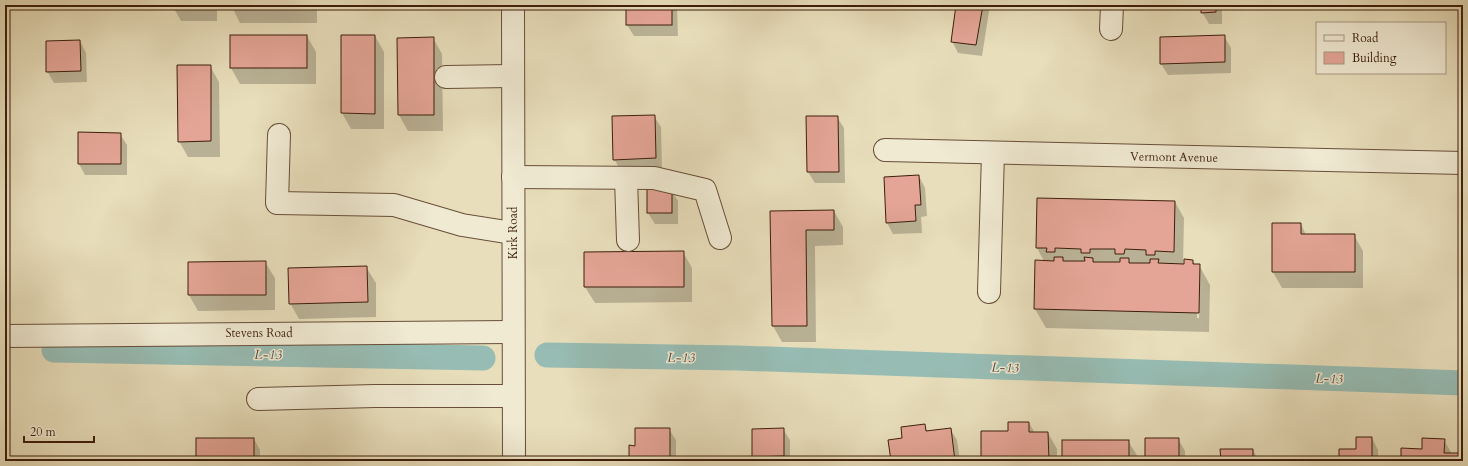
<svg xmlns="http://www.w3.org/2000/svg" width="1468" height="466" font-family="Cardo,serif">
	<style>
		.shadow { fill: #0003; fill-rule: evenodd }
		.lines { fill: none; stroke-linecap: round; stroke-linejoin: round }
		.canal { stroke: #97bcb3; stroke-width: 25 }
		.building { fill: #e4a596; stroke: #3d1e0c }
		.minor-casing { stroke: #684e38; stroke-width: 24 }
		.minor { stroke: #f0ead3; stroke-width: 22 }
		.labels { text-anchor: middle; stroke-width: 3; stroke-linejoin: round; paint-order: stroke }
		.street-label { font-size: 12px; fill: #3d1e0c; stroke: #f0ead3 }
		.water-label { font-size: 13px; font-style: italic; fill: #584d3e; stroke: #f0ead3 }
	</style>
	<rect width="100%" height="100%" fill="#e8debb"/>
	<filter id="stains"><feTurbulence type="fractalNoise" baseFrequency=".005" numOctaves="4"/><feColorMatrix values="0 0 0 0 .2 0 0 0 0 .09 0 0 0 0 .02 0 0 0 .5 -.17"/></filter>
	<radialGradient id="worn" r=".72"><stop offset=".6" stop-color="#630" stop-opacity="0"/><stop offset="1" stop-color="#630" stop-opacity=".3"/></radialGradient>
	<g class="shadow">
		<polygon points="172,5 217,5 217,21 181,21"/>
		<polygon points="231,5 317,5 317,23 240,23"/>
		<polygon points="357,5 441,5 441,10 360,10"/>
		<polygon points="627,5 677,5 678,36 634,36 627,25"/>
		<polygon points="957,5 990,5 982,56 958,53 952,41"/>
		<polygon points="1172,5 1222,5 1222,24 1209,24 1202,12 1202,10 1175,9"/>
		<polygon points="307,36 316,52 316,84 240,84 231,68"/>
		<polygon points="342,36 375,36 384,52 384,129 351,129 342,113"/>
		<polygon points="1224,36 1231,48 1231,73 1168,75 1161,64"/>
		<polygon points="433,38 442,54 443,131 408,131 399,115 398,39"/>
		<polygon points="80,41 86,53 87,82 54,83 47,71"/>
		<polygon points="210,66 219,82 220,157 188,157 179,141"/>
		<polygon points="654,116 661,127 662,170 621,171 614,159"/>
		<polygon points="837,117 844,128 845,183 815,183 808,172"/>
		<polygon points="120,134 127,145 127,175 85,175 79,164"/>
		<polygon points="919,176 925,188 927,216 921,217 922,233 893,234 887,223"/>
		<polygon points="671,189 678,201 678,224 655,224 648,213"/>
		<path d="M1038,200l137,2 9,16 -1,47 10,-4 2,4h4l11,20 -1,47 -163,-4 -11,-19 9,-48 -7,-13zM1198,279h2l-1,39h-2z"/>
		<polygon points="834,211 843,227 843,245 815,246 816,342 782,342 773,326 771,212"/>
		<polygon points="1301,224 1306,235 1354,235 1363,251 1363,288 1282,288 1273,272"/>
		<polygon points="683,252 692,268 692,302 595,303 585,287"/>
		<polygon points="265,262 275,278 275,310 198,311 189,295"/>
		<polygon points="366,267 376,283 376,317 299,319 290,303"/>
		<polygon points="1029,423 1035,433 1048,433 1057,449 1057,461 982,461 982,432 1009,432"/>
		<polygon points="924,425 928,432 950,429 957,440 960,461 892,461 903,439"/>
		<polygon points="669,429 676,440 676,461 630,461 636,447"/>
		<polygon points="783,429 790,440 790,461 756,461 753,457"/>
		<polygon points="1372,438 1378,450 1378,461 1340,461 1357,450"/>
		<polygon points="254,439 260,450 260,461 197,461"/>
		<polygon points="1178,439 1185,451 1185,461 1146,461"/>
		<polygon points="1444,440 1452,454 1460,454 1463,461 1402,461"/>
		<polygon points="1128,441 1138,457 1138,461 1063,461"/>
		<polygon points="1253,450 1259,461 1222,461"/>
	</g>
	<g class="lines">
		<g class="canal">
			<polyline points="54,350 483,358"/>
			<polyline points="547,355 738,358 1463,383"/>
		</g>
	</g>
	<g class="building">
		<polygon points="230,5 308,5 308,7 230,8"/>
		<rect x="626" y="5" width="46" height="20"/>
		<polygon points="956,5 983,5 976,45 951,42"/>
		<polygon points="1201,5 1216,5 1216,12 1201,13"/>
		<rect x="230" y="35" width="77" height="33"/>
		<polygon points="341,35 375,35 375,114 341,113"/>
		<polygon points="1225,35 1225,62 1160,64 1160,37"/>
		<polygon points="434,37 434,115 398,115 397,38"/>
		<polygon points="80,40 81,71 46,72 46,41"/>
		<polygon points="177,65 211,65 211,141 178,142"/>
		<polygon points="655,115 656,158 613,160 612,116"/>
		<polygon points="806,116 838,116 839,172 807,172"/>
		<polygon points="78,132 121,133 121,164 78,164"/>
		<polygon points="919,175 921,205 915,205 916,221 886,223 884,177"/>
		<rect x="647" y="188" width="25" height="25"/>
		<polygon points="1037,198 1175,201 1174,252 1155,251 1155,255 1146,255 1146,250 1125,249 1124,254 1115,254 1115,249 1090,249 1090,253 1081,253 1081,249 1055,248 1055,252 1046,252 1047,248 1036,248"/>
		<polygon points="834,210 834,230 806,230 807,326 772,326 770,211"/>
		<polygon points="1272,223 1301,223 1301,234 1355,234 1355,272 1272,272"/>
		<polygon points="684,251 684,287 584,287 584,252"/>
		<polygon points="1054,257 1063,257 1063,261 1085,261 1084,257 1093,258 1093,262 1120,262 1120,258 1129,258 1129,263 1150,263 1150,259 1159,259 1158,263 1184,264 1184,259 1193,260 1193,264 1200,264 1199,313 1034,309 1035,260 1054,261"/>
		<polygon points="266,261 266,295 188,295 188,262"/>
		<polygon points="367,266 368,302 289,304 288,268"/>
		<polygon points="1459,287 1463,287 1463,319 1460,320"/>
		<polygon points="1008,422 1029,422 1029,432 1048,432 1049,461 981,460 981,431 1008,431"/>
		<polygon points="925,424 926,431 951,428 955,461 891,461 888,440 902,438 901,427"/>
		<polygon points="635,428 670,428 670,461 629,461 629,445 635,446"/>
		<polygon points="784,428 784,456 752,457 752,429"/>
		<polygon points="1356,437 1372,437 1372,461 1339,461 1339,449 1356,449"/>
		<rect x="196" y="438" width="58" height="23"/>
		<polygon points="1145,438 1179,438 1179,460 1190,461 1145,461"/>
		<polygon points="1422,438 1445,439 1444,453 1460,453 1460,461 1401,461 1401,448 1422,449"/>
		<rect x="1062" y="440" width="67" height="21"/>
		<polygon points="1220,449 1253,449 1253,461 1221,461"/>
	</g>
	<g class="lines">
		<g class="minor-casing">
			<g id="minor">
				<polyline points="513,5 514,461"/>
				<polyline points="1111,29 1112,5"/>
				<polyline points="446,77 513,76"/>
				<polyline points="279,135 277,203 394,205 462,225 513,233"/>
				<polyline points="885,150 1463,163"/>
				<polyline points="513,177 654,178 705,190 720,238"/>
				<polyline points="626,178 628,240"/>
				<polyline points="989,292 993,153"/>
				<polyline points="5,336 513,332"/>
				<polyline points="258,399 375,396 513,396"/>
			</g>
		</g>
		<use href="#minor" class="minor"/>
	</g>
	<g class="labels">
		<g class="street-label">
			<text transform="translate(1174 157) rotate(1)" y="4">Vermont Avenue</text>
			<text transform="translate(513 233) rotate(-90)" y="4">Kirk Road</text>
			<text x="259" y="337">Stevens Road</text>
		</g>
		<g class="water-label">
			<text transform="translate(268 354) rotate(1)" y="5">L-13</text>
			<text transform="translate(681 357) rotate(1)" y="5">L-13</text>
			<text transform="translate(1005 367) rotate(2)" y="5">L-13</text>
			<text transform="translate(1329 378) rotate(2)" y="5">L-13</text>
		</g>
	</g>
	<rect width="1468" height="466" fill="none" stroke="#e8debb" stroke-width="20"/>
	<rect x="6" y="6" width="1456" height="454" fill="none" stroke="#3d1e0c" stroke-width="2"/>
	<rect x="10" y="10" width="1448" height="446" fill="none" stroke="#3d1e0c"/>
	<rect x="1316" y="22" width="130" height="52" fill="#f0ead3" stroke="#a89883"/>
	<rect x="1324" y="35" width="20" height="6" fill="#f0ead3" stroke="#a89883"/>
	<text x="1352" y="42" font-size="12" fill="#3d1e0c">Road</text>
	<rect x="1324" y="52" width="20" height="12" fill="#e4a596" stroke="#a89883"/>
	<text x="1352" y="62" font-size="12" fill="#3d1e0c">Building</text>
	<path d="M24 436v6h70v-6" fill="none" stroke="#3d1e0c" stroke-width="2"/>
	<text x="30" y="436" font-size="12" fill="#3d1e0c" stroke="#f0ead3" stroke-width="3" paint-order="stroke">20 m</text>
	<rect width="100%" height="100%" filter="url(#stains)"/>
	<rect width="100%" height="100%" fill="url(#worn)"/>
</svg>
